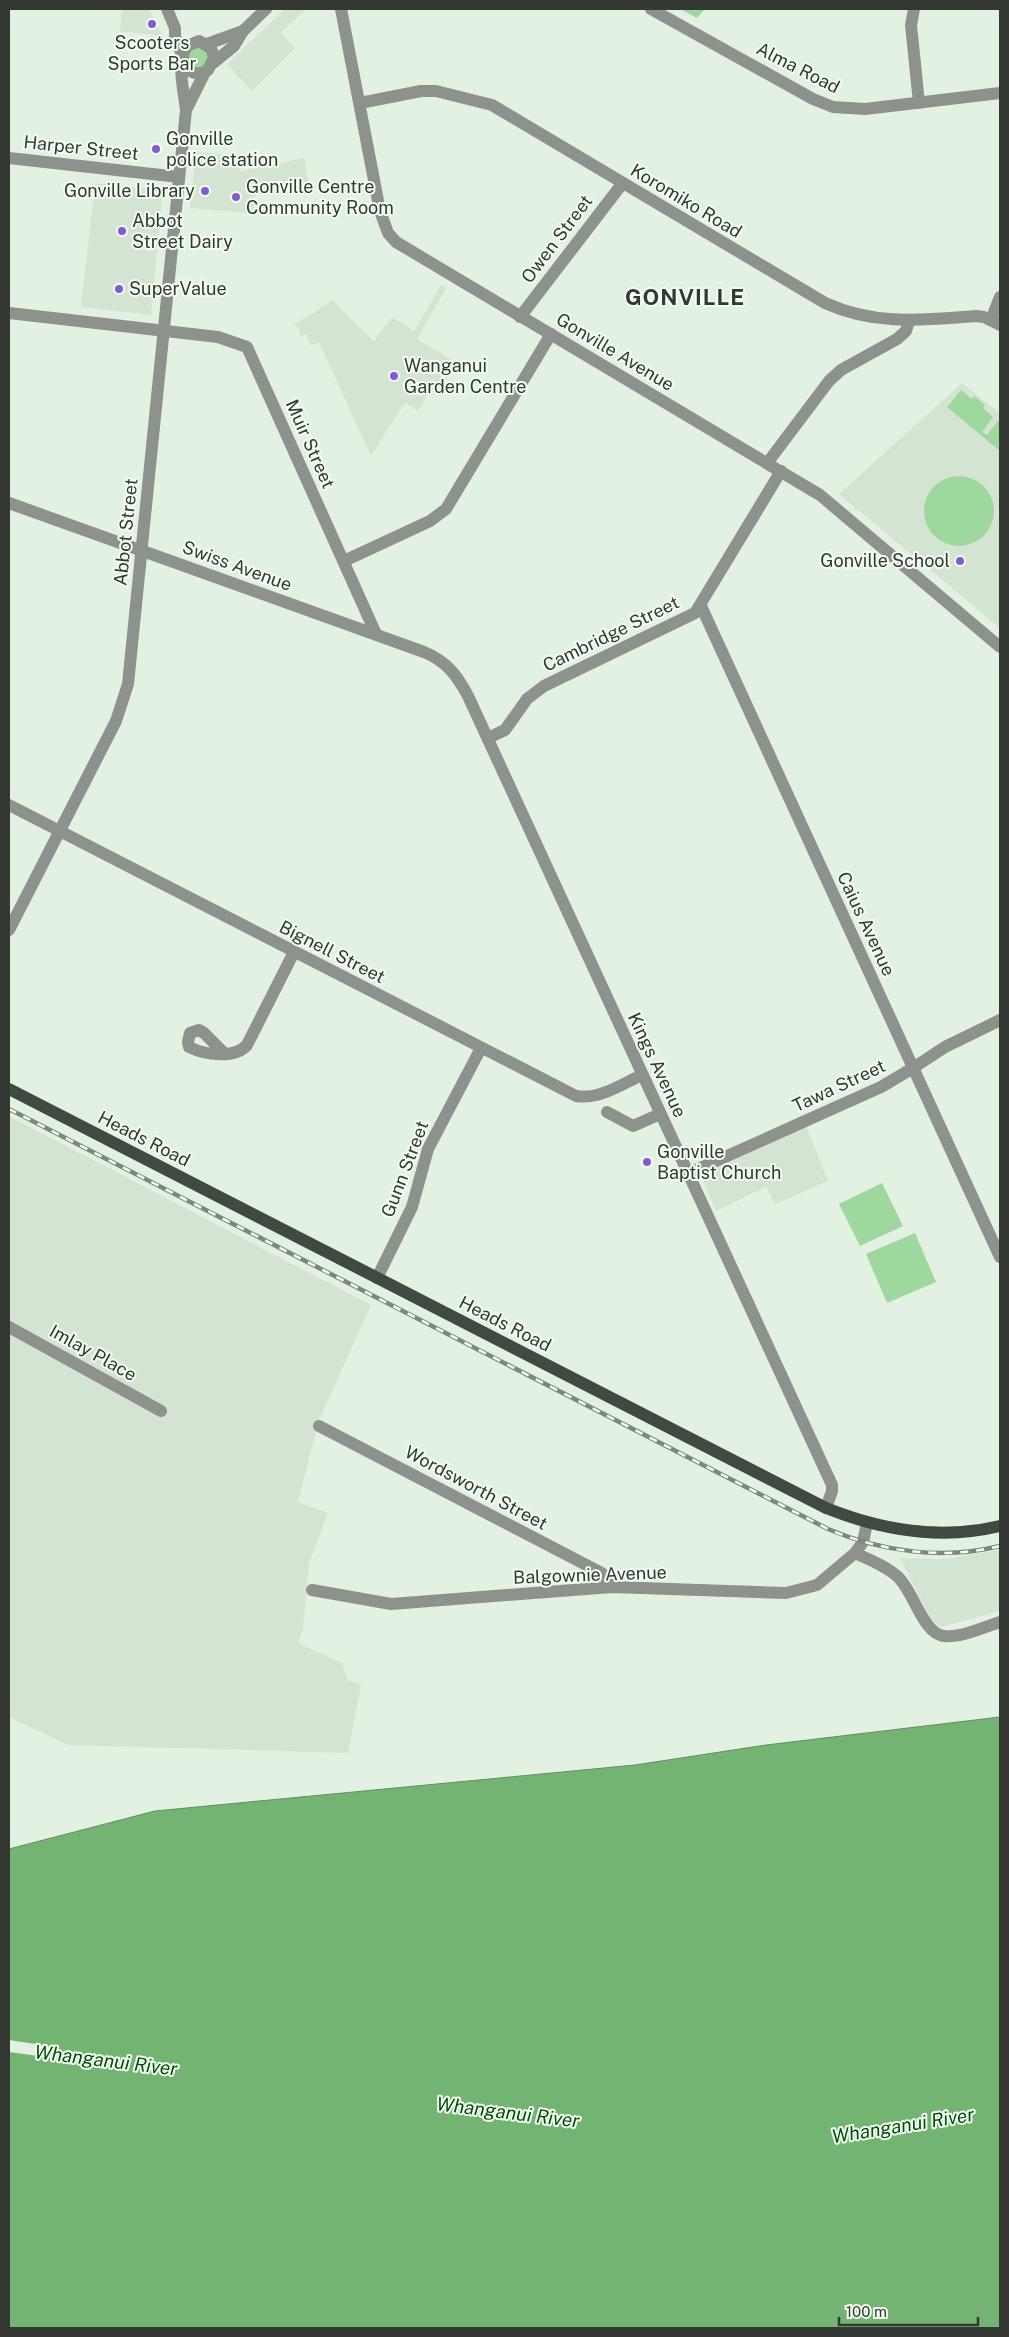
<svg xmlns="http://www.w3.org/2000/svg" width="1009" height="2337" font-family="'Public Sans',sans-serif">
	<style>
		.built { fill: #d3e5d2 }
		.green { fill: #9fd89d }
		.water { fill: #74b473; stroke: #608f60 }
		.pier { fill: #e3f1e3 }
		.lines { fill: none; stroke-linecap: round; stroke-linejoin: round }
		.minor { stroke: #8d928c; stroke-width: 12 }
		.major { stroke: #414a40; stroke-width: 12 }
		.rail-casing { stroke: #7e877e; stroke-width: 4.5 }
		.rail { stroke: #f1fef0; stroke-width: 2.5; stroke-dasharray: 8; stroke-linecap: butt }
		.poi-dot { fill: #805bd5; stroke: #f1fef0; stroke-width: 2 }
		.labels { text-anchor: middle; stroke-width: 4; stroke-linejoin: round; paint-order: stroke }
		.poi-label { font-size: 18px; fill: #333833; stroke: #f1fef0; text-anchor: start }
		.street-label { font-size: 18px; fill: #333833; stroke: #f1fef0 }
		.water-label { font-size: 19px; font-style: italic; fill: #034b0b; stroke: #f1fef0 }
		.district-label { font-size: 22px; font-weight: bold; letter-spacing: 1px; fill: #333833; stroke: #f1fef0 }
	</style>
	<rect width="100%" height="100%" fill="#e3f1e3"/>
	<g class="built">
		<polygon points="122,9 149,9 163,36 120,31"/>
		<polygon points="285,9 306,9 281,33 295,48 252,91 227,64"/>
		<polygon points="196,152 233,155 241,171 304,158 309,185 253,196 260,214 190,208"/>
		<polygon points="95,183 163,191 151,315 81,307"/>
		<polygon points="441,285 446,288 417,339 456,362 447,379 444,378 441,382 439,381 431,394 429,393 418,411 407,403 404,404 371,456 319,342 311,346 306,334 301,336 295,323 308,317 332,300 374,341 392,317 414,331"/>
		<polygon points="962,383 1000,413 1000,628 839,494"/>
		<polygon points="9,1116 371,1305 319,1420 298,1502 328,1513 309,1563 303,1630 298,1643 342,1663 347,1679 361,1685 348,1753 68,1745 9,1717"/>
		<polygon points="806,1126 828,1181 775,1204 766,1187 716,1211 701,1175"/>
		<polygon points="1000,1550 1000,1611 941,1627 931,1620 900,1558 944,1559"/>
	</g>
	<g class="green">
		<polygon points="680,9 705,9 697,18"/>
		<polygon points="194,47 205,48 209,64 195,69 187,60 188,52"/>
		<polygon points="961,390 972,399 974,396 985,405 983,408 993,417 982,432 987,435 998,421 1000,423 1000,451 947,407"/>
		<circle cx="959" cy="511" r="35"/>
		<polygon points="882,1183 903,1226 860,1246 839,1204"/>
		<polygon points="915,1233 936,1282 887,1303 866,1254"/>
	</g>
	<polygon class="water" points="1000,1717 1000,2328 9,2328 9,1849 155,1811 635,1765 766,1745"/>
	<polygon class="pier" points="9,2040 55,2047 53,2058 9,2052"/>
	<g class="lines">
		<g class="minor">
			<polyline points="167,9 175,28 175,37 182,55"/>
			<polyline points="341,9 380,211 388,233 396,242 820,495 1000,647"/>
			<polyline points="651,9 813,99 833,107 865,109 1000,93"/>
			<polyline points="914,9 911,25 919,103"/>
			<polyline points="207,44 243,31"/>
			<polyline points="213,63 234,46 243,31 266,9"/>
			<path d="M360,103l61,-12h15l56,14 333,198c51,23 97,17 151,13l8,1 16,8"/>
			<polyline points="187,108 205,72"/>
			<polyline points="9,158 179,177"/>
			<polyline points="9,313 218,337 247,347 376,634"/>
			<polyline points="520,317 622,184"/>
			<polyline points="991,320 1000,297"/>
			<polyline points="768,462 829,381 841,370 897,339 906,331 909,321"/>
			<path d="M9,503l415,149c22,9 33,23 44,44l364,789v6l-6,17"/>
			<polyline points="344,561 430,521 446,509 551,334"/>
			<polyline points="701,606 1000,1257"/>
			<polyline points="488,738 505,730 527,699 544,686 695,613 781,471"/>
			<path d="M9,805l567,291c23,4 46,-12 66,-21"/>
			<path d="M9,930l107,-209 12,-37 58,-574c-2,-19 -10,-46 1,-64l12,-5 12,7 3,10 -6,12c-11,7 -22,2 -26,-10"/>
			<path d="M225,1054l-21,-21 -5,-3 -9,3 -2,9 1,5c16,8 46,12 58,-2l47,-93"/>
			<polyline points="607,1112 633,1126 660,1114"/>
			<polyline points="687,1174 881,1087 913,1068 945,1047 1000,1020"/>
			<polyline points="377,1278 412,1207 428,1149 481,1048"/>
			<polyline points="9,1327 161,1411"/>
			<polyline points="319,1426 596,1570 603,1574 612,1587"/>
			<path d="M855,1553c15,7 31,13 43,24 16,15 25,57 46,59 17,2 40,-9 56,-14"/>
			<polyline points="312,1590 391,1604 612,1587 786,1593 817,1585 855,1553 863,1542 867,1523"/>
		</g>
		<path class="major" d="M9,1089l817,419c55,22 116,32 174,18"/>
		<g class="rail-casing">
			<path id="rail" d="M9,1109l819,420c54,23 115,31 172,17"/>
		</g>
		<use href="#rail" class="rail"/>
	</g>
	<g class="poi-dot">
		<circle cx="152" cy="24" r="5"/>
		<circle cx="156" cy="149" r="5"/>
		<circle cx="205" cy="191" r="5"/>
		<circle cx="236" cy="197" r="5"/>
		<circle cx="122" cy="231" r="5"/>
		<circle cx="119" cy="289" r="5"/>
		<circle cx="394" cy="376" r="5"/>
		<circle cx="960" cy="561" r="5"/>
		<circle cx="647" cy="1162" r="5"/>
	</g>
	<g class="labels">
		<g class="poi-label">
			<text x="152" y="49" text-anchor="middle">Scooters<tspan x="152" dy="21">Sports Bar</tspan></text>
			<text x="166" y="145">Gonville<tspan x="166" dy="21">police station</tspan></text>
			<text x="246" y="193">Gonville Centre<tspan x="246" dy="21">Community Room</tspan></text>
			<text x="195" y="197" text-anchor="end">Gonville Library</text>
			<text x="132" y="227">Abbot<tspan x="132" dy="21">Street Dairy</tspan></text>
			<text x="129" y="295">SuperValue</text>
			<text x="404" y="372">Wanganui<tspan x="404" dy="21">Garden Centre</tspan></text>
			<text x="950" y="567" text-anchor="end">Gonville School</text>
			<text x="657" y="1158">Gonville<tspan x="657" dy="21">Baptist Church</tspan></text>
		</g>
		<g class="street-label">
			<text transform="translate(798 68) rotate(27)" y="6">Alma Road</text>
			<text transform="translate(81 148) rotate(6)" y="6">Harper Street</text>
			<text transform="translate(686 201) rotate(31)" y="6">Koromiko Road</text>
			<text transform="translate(557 239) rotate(-53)" y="6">Owen Street</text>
			<text transform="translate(615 352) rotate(31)" y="6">Gonville Avenue</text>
			<text transform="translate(310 444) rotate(66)" y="6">Muir Street</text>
			<text transform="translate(126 532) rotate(-84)" y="6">Abbot Street</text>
			<text transform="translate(237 566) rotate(20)" y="6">Swiss Avenue</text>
			<text transform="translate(611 634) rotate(-26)" y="6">Cambridge Street</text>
			<text transform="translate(866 924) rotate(65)" y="6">Caius Avenue</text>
			<text transform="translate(332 952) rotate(27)" y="6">Bignell Street</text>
			<text transform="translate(657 1065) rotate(65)" y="6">Kings Avenue</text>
			<text transform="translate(839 1086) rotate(-25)" y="6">Tawa Street</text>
			<text transform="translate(144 1139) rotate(27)" y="6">Heads Road</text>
			<text transform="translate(405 1169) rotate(-69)" y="6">Gunn Street</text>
			<text transform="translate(505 1324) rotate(27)" y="6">Heads Road</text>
			<text transform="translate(93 1353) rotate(29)" y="6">Imlay Place</text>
			<text transform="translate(476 1488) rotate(28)" y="6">Wordsworth Street</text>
			<text transform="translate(590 1575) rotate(-2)" y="6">Balgownie Avenue</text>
		</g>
		<g class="water-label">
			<text transform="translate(106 2060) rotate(7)" y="7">Whanganui River</text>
			<text transform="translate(508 2112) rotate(7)" y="7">Whanganui River</text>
			<text transform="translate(903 2125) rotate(-9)" y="7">Whanganui River</text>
		</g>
		<g class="district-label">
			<text x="685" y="305">GONVILLE</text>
		</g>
	</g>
	<rect width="1009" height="2337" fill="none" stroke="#333833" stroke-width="20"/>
	<path d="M839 2317v8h139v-8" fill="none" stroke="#333833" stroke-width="2.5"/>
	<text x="846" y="2317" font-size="15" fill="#333833" stroke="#f1fef0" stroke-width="4" paint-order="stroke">100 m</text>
</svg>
